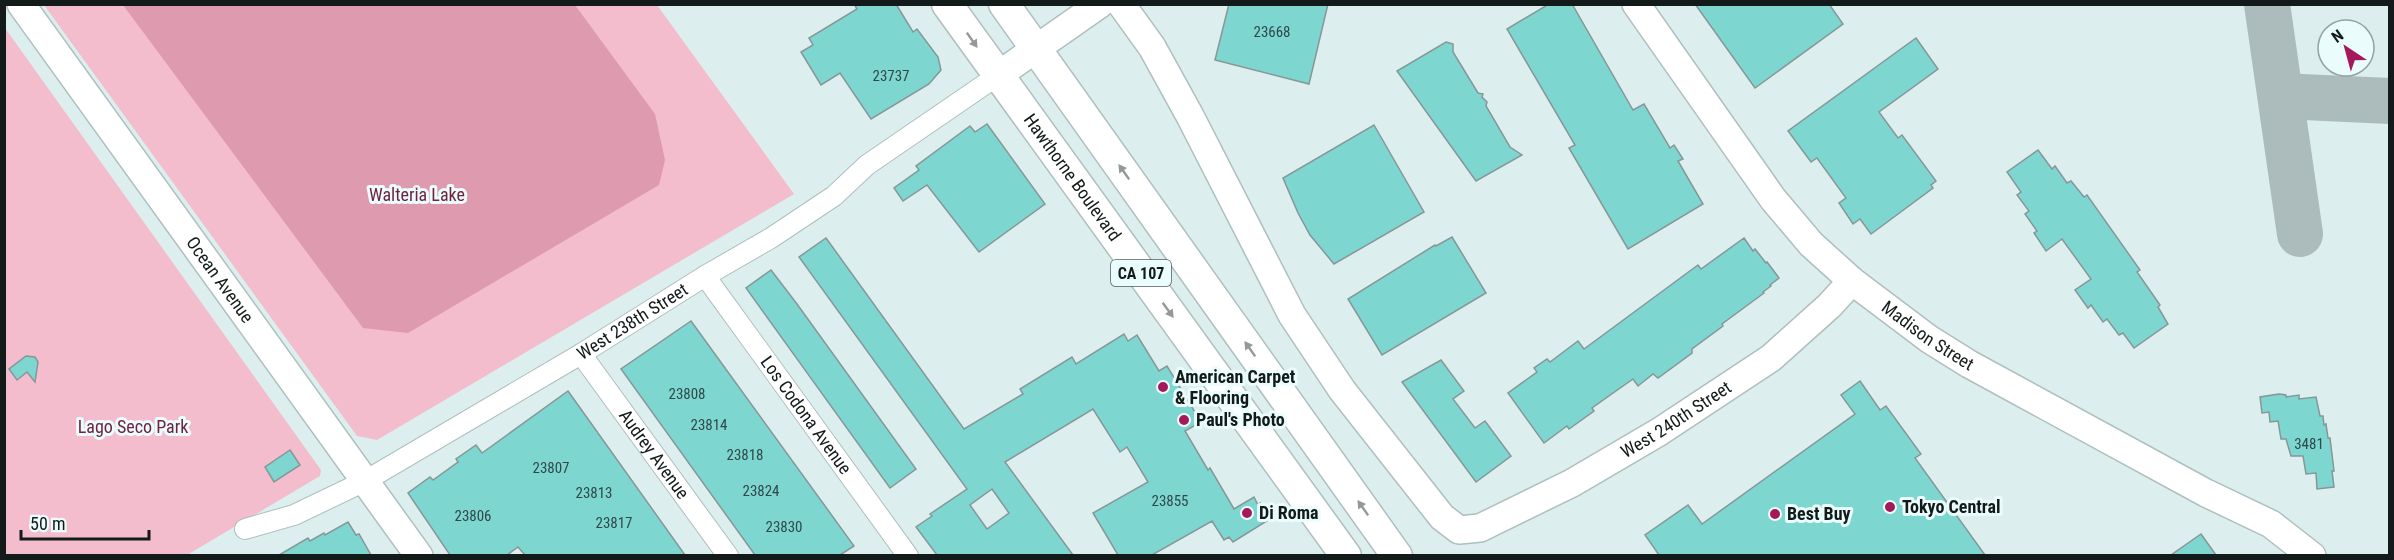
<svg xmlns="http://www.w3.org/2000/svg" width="2394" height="560" font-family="'Roboto Condensed',sans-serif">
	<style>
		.green { fill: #f3bdcd }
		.water { fill: #de9aaf }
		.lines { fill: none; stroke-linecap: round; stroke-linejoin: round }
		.taxiway { stroke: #acbcbc; stroke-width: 46 }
		.building { fill: #7ed6d1; stroke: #869796; stroke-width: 1.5; fill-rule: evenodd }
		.street-casing { stroke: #adbfbe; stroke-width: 22 }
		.secondary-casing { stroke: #adbfbe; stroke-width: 30 }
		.primary-casing { stroke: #adbfbe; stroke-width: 33 }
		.street { stroke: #fff; stroke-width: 20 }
		.secondary { stroke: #fff; stroke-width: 27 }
		.primary { stroke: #fff; stroke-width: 30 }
		.oneway { fill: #959898 }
		.poi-dot { fill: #a5185b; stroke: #eafcfb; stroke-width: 2 }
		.labels { text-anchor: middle; stroke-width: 6; stroke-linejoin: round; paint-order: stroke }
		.number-label { font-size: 15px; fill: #2e4948 }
		.shield { fill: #eafcfb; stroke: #545e5e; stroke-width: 1.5 }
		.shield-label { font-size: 16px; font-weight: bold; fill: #131a1a }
		.street-label { font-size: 18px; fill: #131a1a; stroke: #eafcfb }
		.park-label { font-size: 18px; fill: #712242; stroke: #eafcfb }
		.poi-label { font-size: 18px; font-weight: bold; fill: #131a1a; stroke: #eafcfb; text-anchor: start }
	</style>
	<rect width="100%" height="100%" fill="#dcefee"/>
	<g class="green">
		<polygon points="44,5 657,5 794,194 377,440 357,436"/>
		<polygon points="5,28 321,470 320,476 187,555 5,555"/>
	</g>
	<polygon class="water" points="123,5 575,5 655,114 665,160 659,185 408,333 363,328"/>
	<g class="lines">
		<g class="taxiway">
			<polyline points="2267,4 2300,234"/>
			<polyline points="2281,96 2390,101"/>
		</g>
	</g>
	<g class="building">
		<polygon points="854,4 896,4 913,32 917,29 938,57 941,70 929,84 871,119 840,73 821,85 801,52 813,45 809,38 857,9"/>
		<polygon points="1229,4 1328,4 1309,84 1215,60"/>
		<polygon points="1549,4 1572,4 1633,110 1644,104 1670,148 1674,145 1683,159 1678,161 1703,204 1628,249 1569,148 1575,145 1507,29"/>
		<polygon points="1695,4 1829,4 1843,24 1755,88"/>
		<polygon points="1916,38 1938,69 1879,112 1898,138 1902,135 1936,181 1931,185 1933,188 1871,234 1860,219 1853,224 1839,203 1846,198 1817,158 1811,162 1788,131"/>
		<polygon points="1446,42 1453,44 1453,52 1478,93 1483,94 1482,97 1487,102 1486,106 1510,147 1522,155 1476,181 1397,71"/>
		<polygon points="987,124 1045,204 979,252 927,185 903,201 894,188 919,170 916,166 970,126 975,132"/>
		<polygon points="1374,125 1424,212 1334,264 1310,235 1298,213 1283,178"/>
		<polygon points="2038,150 2052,169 2055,166 2067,183 2071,181 2084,197 2087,195 2140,270 2137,272 2160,305 2158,307 2168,324 2134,348 2123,333 2119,335 2107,319 2103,322 2091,305 2088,308 2075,290 2091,279 2062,239 2046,251 2034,233 2037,231 2025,214 2029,211 2017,195 2021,192 2007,172"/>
		<polygon points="1452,237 1486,293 1382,355 1348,299 1435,245 1436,246"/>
		<path d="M826,238l138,191 59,-35 -3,-5 52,-32 4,7 48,-30 4,7 9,-6 22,36 8,-5 34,56 -16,9 23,39 2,-2 24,41 20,-12 4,8 2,-2 10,16 -37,23 -4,-5 -5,3 -12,-19 -60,34h-34l-25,-42 55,-31 -21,-35 -7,5 -27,-43 -88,53 68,93h-136l-21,-28 16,-11 -2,-2 37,-25 -168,-232zM992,489l17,24 -22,16 -17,-24z"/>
		<polygon points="1744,238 1753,251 1755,249 1766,263 1767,262 1779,278 1770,285 1771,286 1763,292 1764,293 1722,324 1723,326 1692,349 1692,353 1658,378 1653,374 1638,386 1633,379 1592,408 1594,411 1569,429 1567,426 1544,443 1508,393 1537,372 1534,368 1547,359 1550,362 1578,341 1584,349 1698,265 1701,269"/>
		<polygon points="771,270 797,304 916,469 890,488 746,288"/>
		<polygon points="691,321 854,546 840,555 755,555 621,369"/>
		<polygon points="26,356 35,357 38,362 35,382 27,372 17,380 9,369"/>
		<polygon points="1441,360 1464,391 1453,399 1475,428 1485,421 1511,456 1476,482 1402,382"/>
		<polygon points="1860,381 1880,410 1886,406 1921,454 1915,458 1985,555 1659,555 1645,535 1688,505 1702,524 1855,414 1841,395"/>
		<polygon points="568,391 685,555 525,555 518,547 507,555 450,555 408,493 430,477 433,480 458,462 456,459 476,445 482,453"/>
		<polygon points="2279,394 2286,395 2286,397 2299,395 2299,399 2316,397 2320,416 2323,416 2324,425 2326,424 2328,438 2330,438 2334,471 2332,471 2334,487 2317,489 2316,473 2306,474 2303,456 2291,456 2286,439 2281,439 2278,421 2270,422 2269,412 2262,413 2260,397"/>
		<polygon points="290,450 300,465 274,482 265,467"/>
		<polygon points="348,522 356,535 359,534 371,555 279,555 308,538 310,541 324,533 325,535"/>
		<polygon points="2201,534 2216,555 2171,555"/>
	</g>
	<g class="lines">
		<g class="street-casing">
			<g id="street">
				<path id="s1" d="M705,276l203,280"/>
				<path id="s2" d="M581,354l147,202"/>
				<path id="s3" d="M245,529l49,-14 71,-34 216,-127 124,-78 66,-38 63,-42 33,-31 130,-89"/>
			</g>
		</g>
		<g class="secondary-casing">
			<g id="secondary">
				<path id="s4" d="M21,4l398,552"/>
				<path id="s5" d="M1121,4l31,43 38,69 102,199 50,75 100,127 17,13 21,-2 92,-45 87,-51 112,-74 58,-52 23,-25"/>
				<path id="s6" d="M1636,4l137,195 38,45 41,37 77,58 40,25 237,129 65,31 41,32"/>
				<polyline points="997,76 1100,4"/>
			</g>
		</g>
		<g class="primary-casing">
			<g id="primary">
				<path id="s7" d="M947,4l399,552"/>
				<polyline points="1004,4 1397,556"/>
			</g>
		</g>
		<use href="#street" class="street"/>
		<use href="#secondary" class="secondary"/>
		<use href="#primary" class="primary"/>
	</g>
	<defs><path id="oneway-solid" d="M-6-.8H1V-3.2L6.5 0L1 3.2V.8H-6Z" transform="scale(1.5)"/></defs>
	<g class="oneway">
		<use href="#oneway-solid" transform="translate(972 40) rotate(55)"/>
		<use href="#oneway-solid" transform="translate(1124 172) rotate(-125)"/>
		<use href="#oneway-solid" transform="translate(1168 310) rotate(54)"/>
		<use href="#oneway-solid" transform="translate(1250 349) rotate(-125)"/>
		<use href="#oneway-solid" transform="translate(1363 508) rotate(-125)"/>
	</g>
	<g class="poi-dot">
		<circle cx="1163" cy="387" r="6"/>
		<circle cx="1184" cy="420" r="6"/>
		<circle cx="1890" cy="507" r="6"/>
		<circle cx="1247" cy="513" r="6"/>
		<circle cx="1775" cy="514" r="6"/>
	</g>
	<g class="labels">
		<g class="number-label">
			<text x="1272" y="37">23668</text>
			<text x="891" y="81">23737</text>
			<text x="687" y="399">23808</text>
			<text x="709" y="430">23814</text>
			<text x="2309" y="449">3481</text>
			<text x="745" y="460">23818</text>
			<text x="551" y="473">23807</text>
			<text x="761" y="496">23824</text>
			<text x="594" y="498">23813</text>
			<text x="1170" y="506">23855</text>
			<text x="473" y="521">23806</text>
			<text x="614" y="528">23817</text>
			<text x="784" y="532">23830</text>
		</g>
		<rect class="shield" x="1111" y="260" width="60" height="26" rx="4.5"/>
		<g class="shield-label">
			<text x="1141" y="279">CA 107</text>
		</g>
		<g class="street-label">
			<text dy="6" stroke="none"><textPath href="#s7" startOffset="214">Hawthorne Boulevard</textPath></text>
			<text dy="6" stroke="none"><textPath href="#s4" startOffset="340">Ocean Avenue</textPath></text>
			<text dy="6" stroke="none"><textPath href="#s3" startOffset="441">West 238th Street</textPath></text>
			<text dy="6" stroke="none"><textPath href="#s6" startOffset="446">Madison Street</textPath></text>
			<text dy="6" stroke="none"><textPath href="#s1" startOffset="172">Los Codona Avenue</textPath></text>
			<text dy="6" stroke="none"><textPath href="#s5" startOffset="874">West 240th Street</textPath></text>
			<text dy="6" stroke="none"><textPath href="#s2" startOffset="124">Audrey Avenue</textPath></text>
		</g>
		<g class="park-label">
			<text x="417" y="201">Walteria Lake</text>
			<text x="133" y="433">Lago Seco Park</text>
		</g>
		<g class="poi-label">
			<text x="1175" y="383">American Carpet<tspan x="1175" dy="21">&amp; Flooring</tspan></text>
			<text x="1196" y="426">Paul's Photo</text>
			<text x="1902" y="513">Tokyo Central</text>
			<text x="1259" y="519">Di Roma</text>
			<text x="1787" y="520">Best Buy</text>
		</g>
	</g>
	<rect width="2394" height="560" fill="none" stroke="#131a1a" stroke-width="12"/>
	<g transform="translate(2346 48) rotate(324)"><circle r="28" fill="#eafcfb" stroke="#94a2a1" stroke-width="1.5"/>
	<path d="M0-4.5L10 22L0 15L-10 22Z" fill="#a5185b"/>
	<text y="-9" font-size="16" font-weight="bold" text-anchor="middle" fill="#131a1a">N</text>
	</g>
	<path d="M21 530v9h128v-9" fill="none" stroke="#131a1a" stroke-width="3"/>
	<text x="30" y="530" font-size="18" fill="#131a1a" stroke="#eafcfb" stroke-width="4.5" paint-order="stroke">50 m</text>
</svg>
